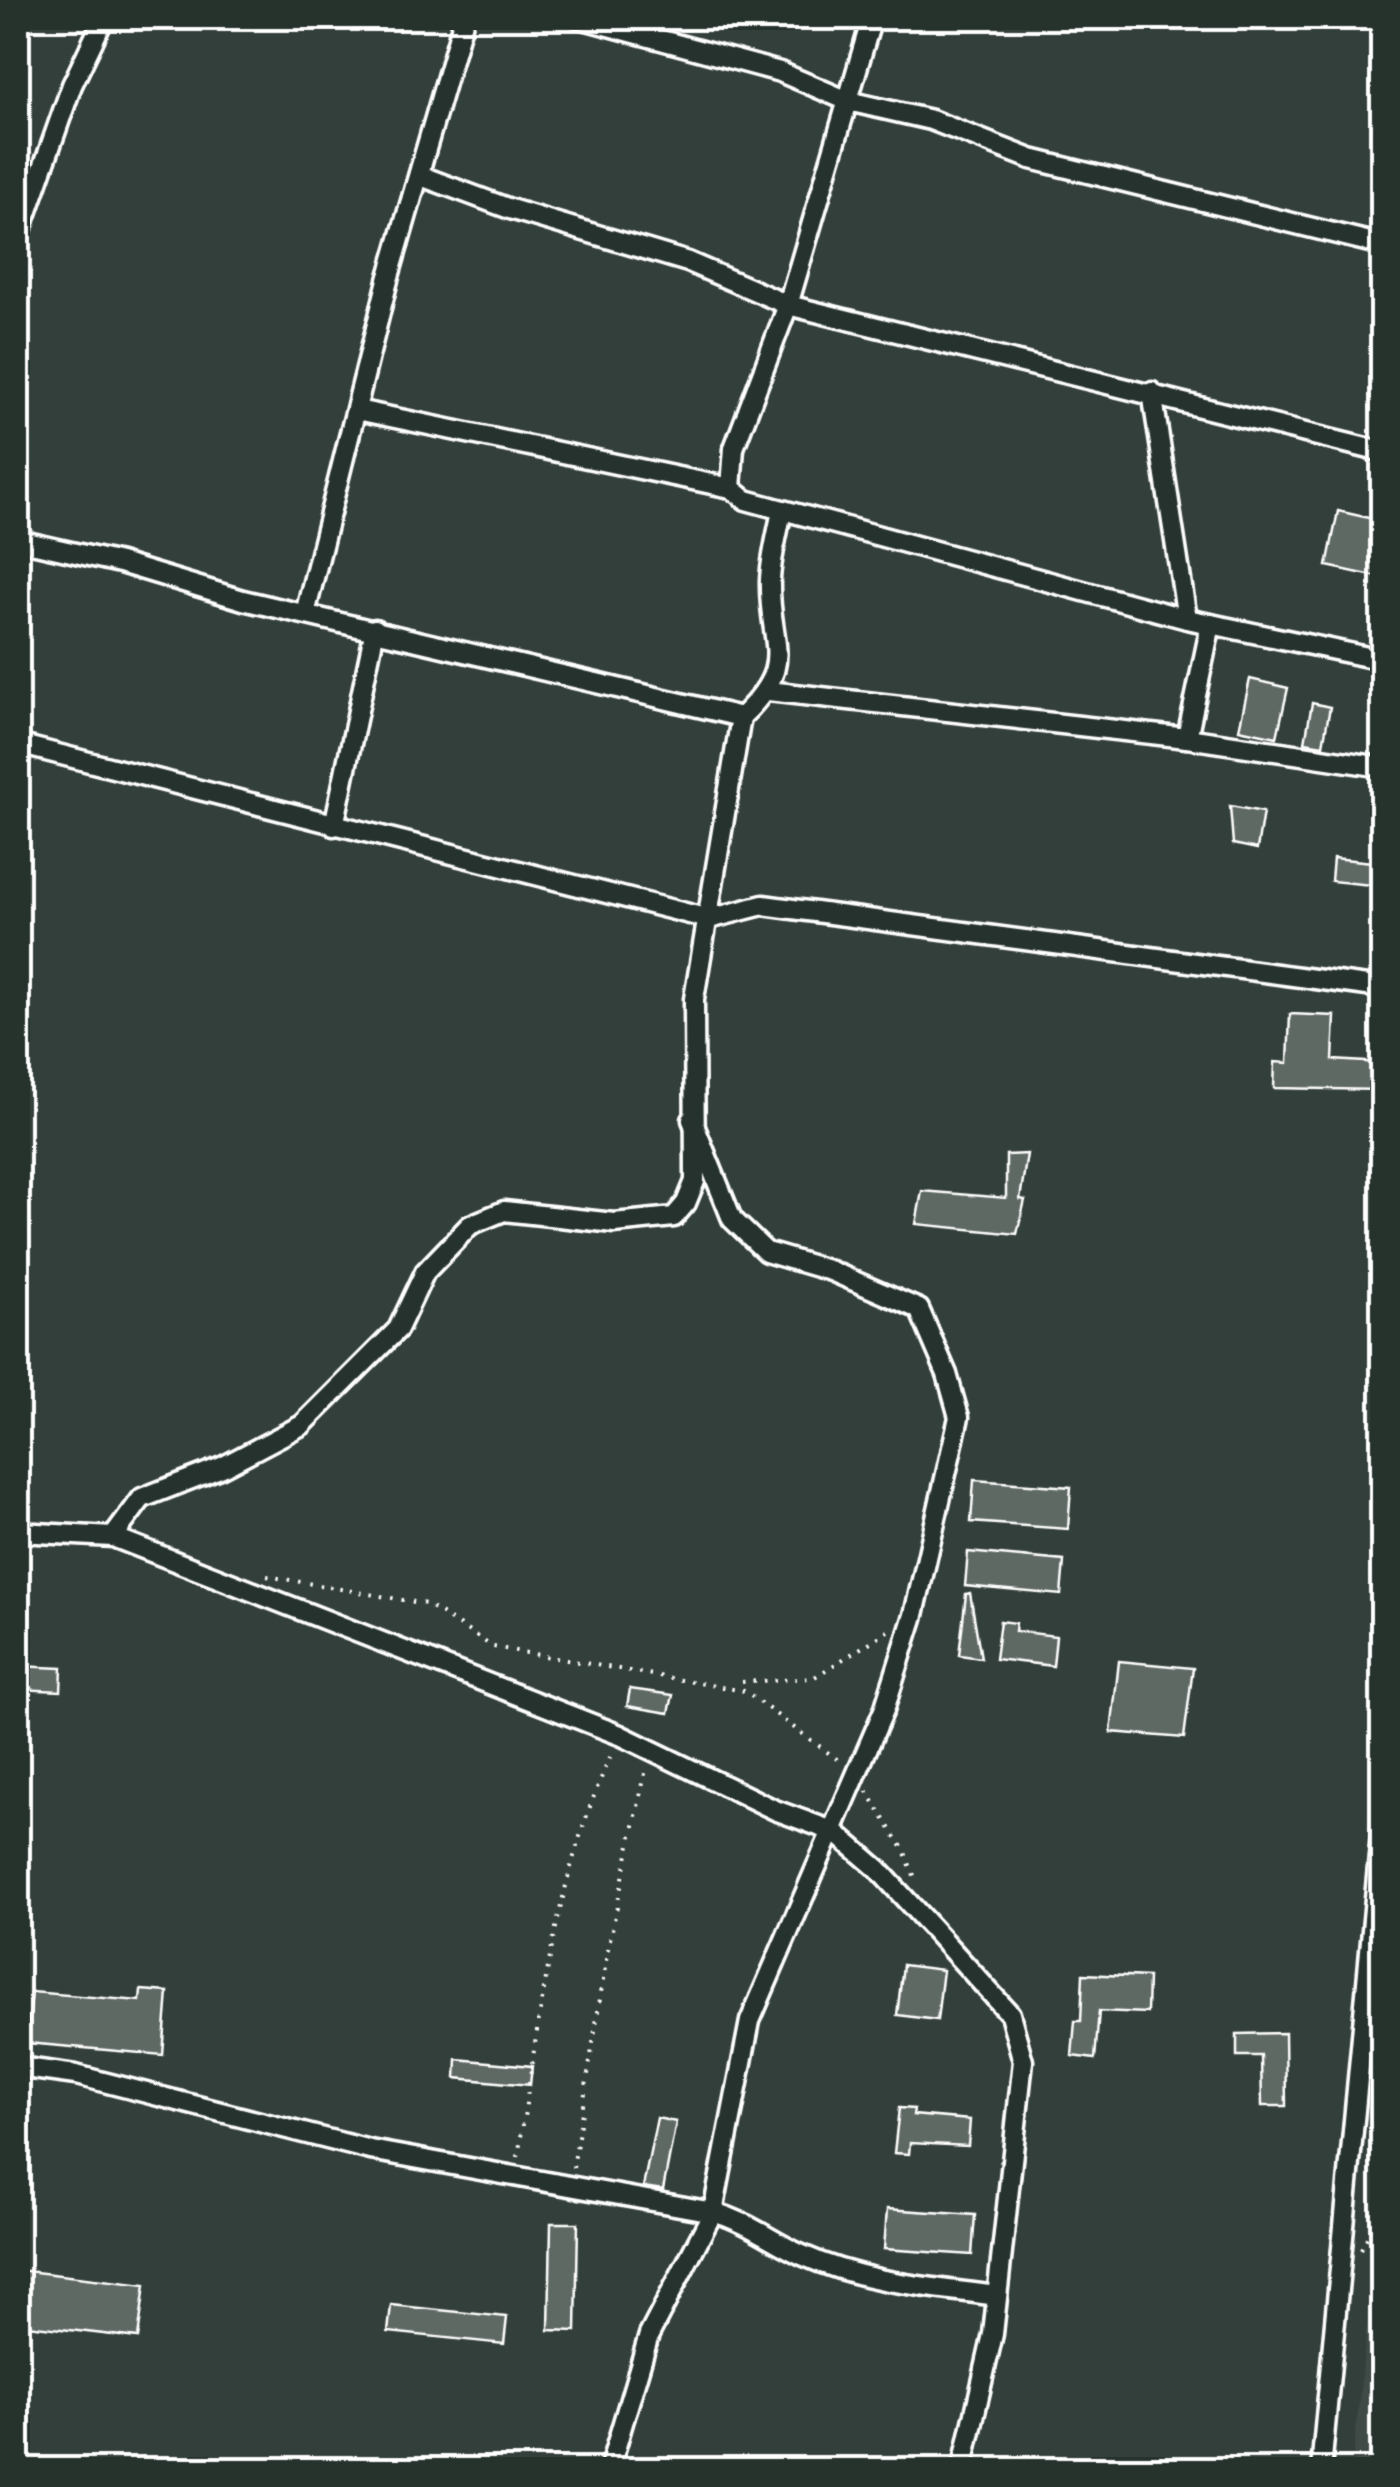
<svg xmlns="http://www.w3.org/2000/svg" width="1400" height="2487" font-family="'Architects Daughter',sans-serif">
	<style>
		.built { fill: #404c47 }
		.building { fill: #5f6964; stroke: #fff; stroke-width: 2.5 }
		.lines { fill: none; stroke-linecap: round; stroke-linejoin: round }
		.street-casing { stroke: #fff; stroke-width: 25 }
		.path { stroke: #fff; stroke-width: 4; stroke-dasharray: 2.5 8; stroke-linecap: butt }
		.street { stroke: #26332d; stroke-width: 18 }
	</style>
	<rect width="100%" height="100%" fill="#333f3a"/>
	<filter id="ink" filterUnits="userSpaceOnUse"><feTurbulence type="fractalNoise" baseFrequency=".01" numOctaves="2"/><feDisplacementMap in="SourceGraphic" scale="20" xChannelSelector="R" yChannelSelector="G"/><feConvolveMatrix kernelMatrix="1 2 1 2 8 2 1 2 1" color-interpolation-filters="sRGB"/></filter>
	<g filter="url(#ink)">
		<polygon class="built" points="1382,2176 1382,2469 1352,2469"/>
		<g class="building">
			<polygon points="1338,511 1382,521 1382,578 1327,566"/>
			<polygon points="1250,679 1288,688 1277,737 1239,729"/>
			<polygon points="1312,703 1330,707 1323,745 1305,742"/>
			<polygon points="1230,806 1263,812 1257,849 1233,844"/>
			<polygon points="1333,858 1382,863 1382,886 1331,881"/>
			<polygon points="1290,1014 1335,1016 1333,1060 1382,1063 1382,1090 1274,1088 1275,1062 1288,1063"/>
			<polygon points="1027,1154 1020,1199 1025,1200 1017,1234 916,1224 922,1191 1006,1198 1006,1155"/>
			<polygon points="974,1480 1071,1487 1068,1529 971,1522"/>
			<polygon points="968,1552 1064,1561 1061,1595 965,1586"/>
			<polygon points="970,1593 981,1658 959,1655 966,1594"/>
			<polygon points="1000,1621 1016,1623 1015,1631 1056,1636 1053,1666 995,1659"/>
			<polygon points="1119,1661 1193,1668 1184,1738 1111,1732"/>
			<polygon points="18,1666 62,1668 61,1691 18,1689"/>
			<polygon points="630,1689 673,1695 669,1713 627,1706"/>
			<polygon points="903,1965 943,1970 937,2020 897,2015"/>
			<polygon points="1083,1974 1148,1977 1147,2013 1099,2011 1095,2059 1072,2056 1075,2021 1081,2021"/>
			<polygon points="141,1990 168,1992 163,2055 27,2043 32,1992 140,2001"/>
			<polygon points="1285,2033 1286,2106 1262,2106 1261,2056 1237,2056 1237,2034"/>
			<polygon points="457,2059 532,2066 530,2085 456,2078"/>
			<polygon points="899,2108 914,2109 913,2115 970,2120 968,2146 910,2143 909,2154 894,2153"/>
			<polygon points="657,2118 676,2122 663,2190 643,2187"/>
			<polygon points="887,2209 975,2215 972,2255 884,2249"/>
			<polygon points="551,2223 578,2223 576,2331 549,2330"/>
			<polygon points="18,2270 145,2285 138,2338 18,2324"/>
			<polygon points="391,2305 507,2317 504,2344 388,2332"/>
		</g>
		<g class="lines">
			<g class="street-casing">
				<g id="street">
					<polyline points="579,18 780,72 848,101 931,120 1031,159 1382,245"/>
					<polyline points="872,18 788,305 734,448 731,488 746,500 1187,619 1382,660"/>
					<polyline points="421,176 510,209 688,262 788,305 1382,452"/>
					<polyline points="18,239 72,85 104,18"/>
					<polyline points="1152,392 1187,619"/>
					<polyline points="357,410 731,488"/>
					<polyline points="18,540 120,563 243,600 741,717"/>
					<polyline points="305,614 388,280 464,18"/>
					<polyline points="768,691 1187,738 1382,767"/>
					<polyline points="1187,738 1211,624"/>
					<polyline points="18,744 709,919 763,905 1382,988"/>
					<polyline points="334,826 375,629"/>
					<polyline points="18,1532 113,1537 620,1735 775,1810 835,1832 878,1869 1010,2014 1023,2061 993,2334 962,2470"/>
					<path d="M113,1537l29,-39 80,-31 80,-42 96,-96 27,-57 45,-47 34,-14 110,12 60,-6 12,-14 9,-22 -1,-182 47,-282c58,-55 27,-71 29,-137 1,-23 8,-48 12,-70"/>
					<path d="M18,2067l58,8 294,75 343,62c36,10 56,28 89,43 62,28 129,32 195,41"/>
					<polyline points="609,2470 649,2335 713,2212 750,2021 884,1710 914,1615 959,1417 947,1374 919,1309 831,1271 766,1252 732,1219 692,1120"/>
					<polyline points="1321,2470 1382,1824"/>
				</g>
			</g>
			<g class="path">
				<polyline points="267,1576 426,1604 493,1647 744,1691 841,1762"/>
				<polyline points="742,1682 813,1678 888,1631"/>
				<polyline points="867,1791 904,1850 917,1883"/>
				<path d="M518,2157c21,-136 36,-278 94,-404"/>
				<polyline points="573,2168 608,1949 646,1769"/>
				<polyline points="1361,2249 1382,2210"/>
			</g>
			<use href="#street" class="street"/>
		</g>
	</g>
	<rect width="1400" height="2487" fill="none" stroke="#26332d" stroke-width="60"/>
	<rect x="30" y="30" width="1340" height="2427" fill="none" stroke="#fff" stroke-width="4" filter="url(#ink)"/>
</svg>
